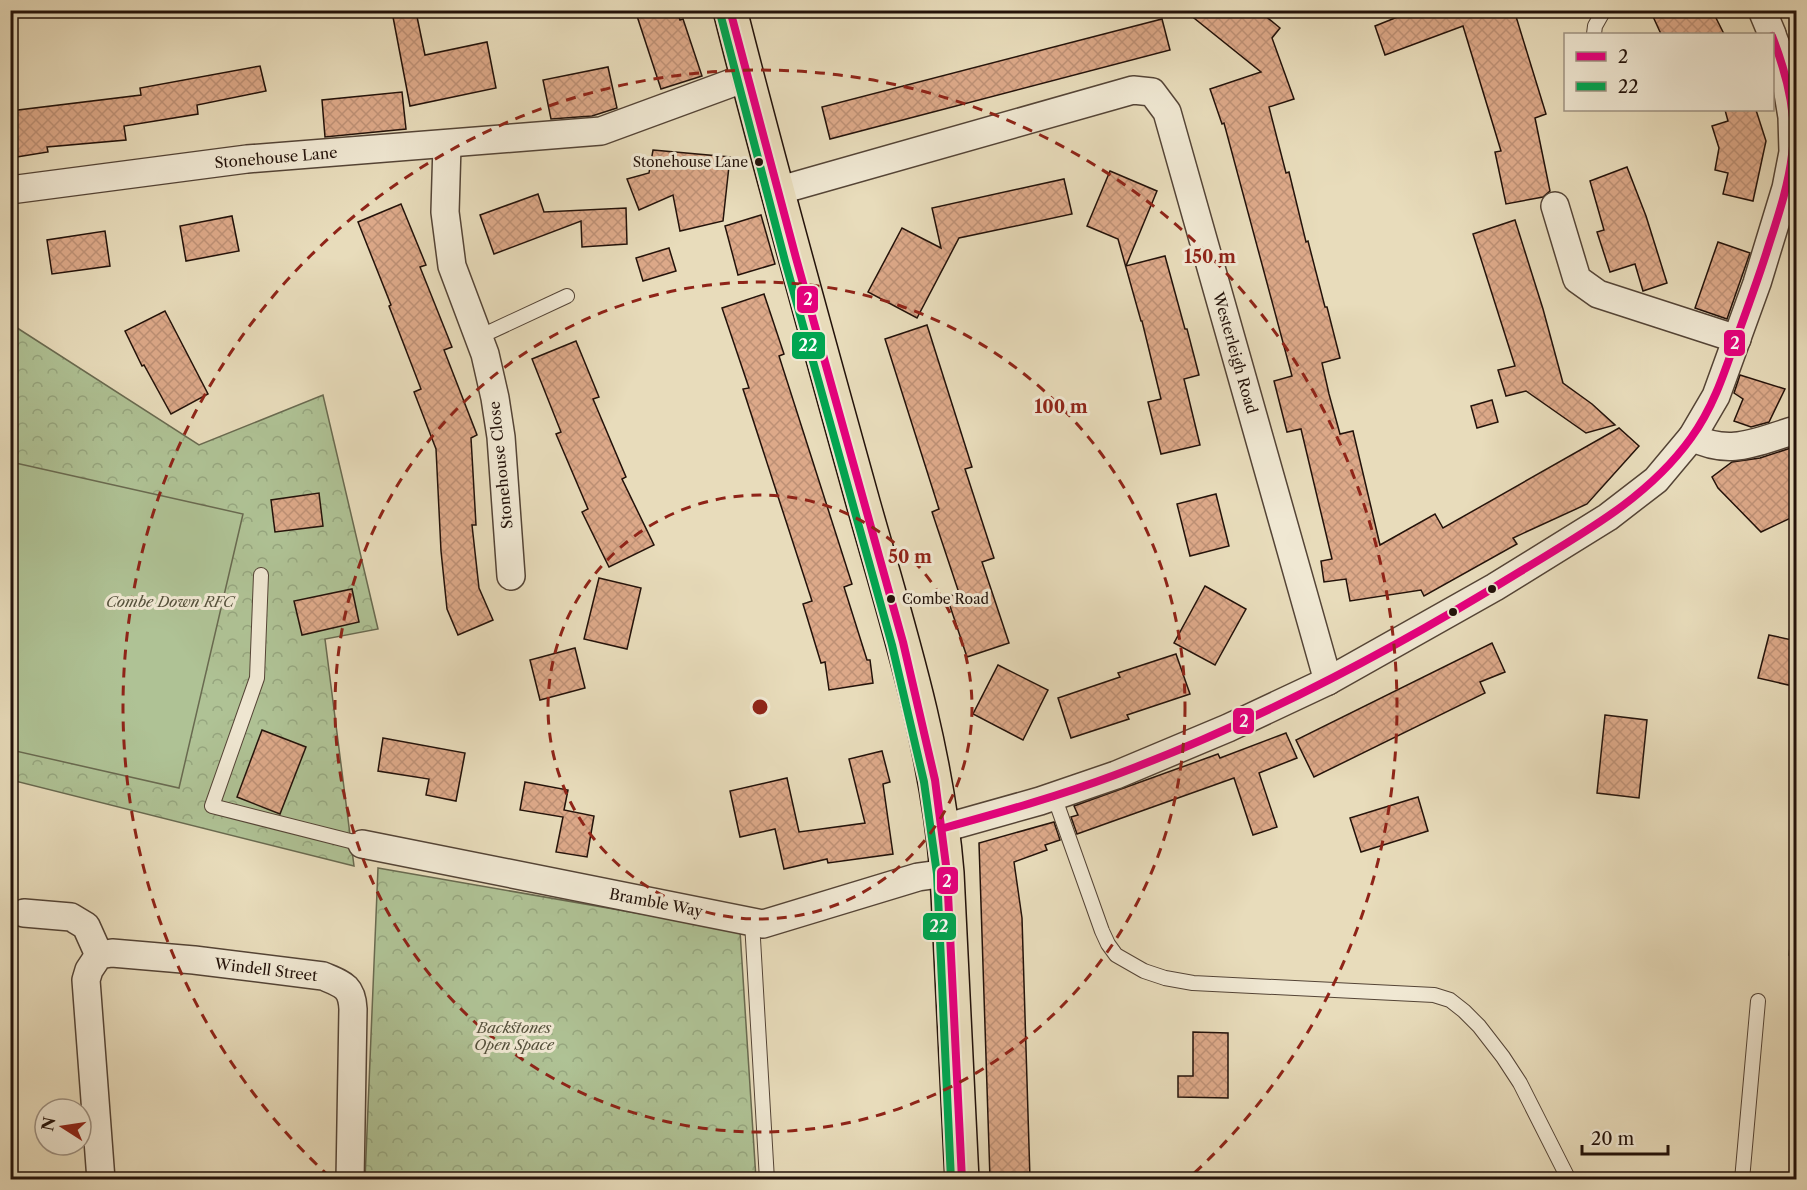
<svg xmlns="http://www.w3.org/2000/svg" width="1807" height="1190" font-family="'Libre Caslon Text',serif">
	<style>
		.park { fill: url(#park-crowns); stroke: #696a50; stroke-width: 1.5 }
		.pitch { fill: #afc295; stroke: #696a50; stroke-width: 1.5 }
		.building { fill: url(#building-cross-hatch); stroke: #23120a; stroke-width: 1.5 }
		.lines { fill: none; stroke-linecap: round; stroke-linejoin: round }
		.service-casing { stroke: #544436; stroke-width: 16 }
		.minor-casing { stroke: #544436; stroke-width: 30 }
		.primary-casing { stroke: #23120a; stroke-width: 36 }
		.service { stroke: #f0e8d3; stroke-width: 14 }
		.minor { stroke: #f0e8d3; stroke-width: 27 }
		.primary { stroke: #e8dcbb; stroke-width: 33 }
		.bus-1-casing { stroke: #f0e8d3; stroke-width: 12 }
		.bus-2-casing { stroke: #f0e8d3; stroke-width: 12 }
		.bus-1 { stroke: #e5007d; stroke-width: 8 }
		.bus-2 { stroke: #00a651; stroke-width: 8 }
		.ring { fill: none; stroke: #8f2418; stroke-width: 3; stroke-dasharray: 10 8 }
		.bus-dot { fill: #23120a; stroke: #f0e8d3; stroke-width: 2 }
		.labels { text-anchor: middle; stroke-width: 6; stroke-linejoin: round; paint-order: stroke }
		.bus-label { font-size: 14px; fill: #23120a; stroke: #f0e8d3; text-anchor: end }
		.street-label { font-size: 15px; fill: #23120a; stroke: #f0e8d3 }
		.park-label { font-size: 15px; font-style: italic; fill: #54503b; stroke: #f0e8d3 }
		.centre { fill: #8f2418; stroke: #f0e8d3; stroke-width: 3 }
		.ring-label { font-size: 18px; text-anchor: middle; font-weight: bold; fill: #8f2418; stroke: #f0e8d3; stroke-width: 6; stroke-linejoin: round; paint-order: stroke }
		.line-badge { stroke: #f0e8d3; stroke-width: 2 }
		.badge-label { font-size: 16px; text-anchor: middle; font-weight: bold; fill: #fff }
	</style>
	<defs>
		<pattern id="park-crowns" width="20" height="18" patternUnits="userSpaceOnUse" patternTransform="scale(1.5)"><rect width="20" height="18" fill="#afc295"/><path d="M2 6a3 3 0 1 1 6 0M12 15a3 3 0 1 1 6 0" fill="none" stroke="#96a67f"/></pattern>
		<pattern id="building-cross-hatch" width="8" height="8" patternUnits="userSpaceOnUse" patternTransform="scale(1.5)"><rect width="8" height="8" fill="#dda989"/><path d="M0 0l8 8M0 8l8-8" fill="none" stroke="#bd9075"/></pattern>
	</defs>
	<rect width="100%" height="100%" fill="#e8dcbb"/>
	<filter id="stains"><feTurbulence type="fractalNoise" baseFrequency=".00333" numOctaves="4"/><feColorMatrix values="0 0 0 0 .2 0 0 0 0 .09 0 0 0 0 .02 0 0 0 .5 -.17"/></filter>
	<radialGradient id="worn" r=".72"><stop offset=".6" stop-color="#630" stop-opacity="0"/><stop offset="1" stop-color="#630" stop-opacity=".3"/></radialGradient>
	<g class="park">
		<polygon points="11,324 199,445 323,395 378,629 325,639 354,866 11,780"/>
		<polygon points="378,868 740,931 756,1179 365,1180"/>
	</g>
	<g class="pitch">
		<polygon points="11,462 243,514 179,788 11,750"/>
		<polygon points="1796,892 1796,956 1789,955"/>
	</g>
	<g class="building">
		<polygon points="635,10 677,10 680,20 683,19 702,76 661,89"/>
		<polygon points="1184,10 1258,10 1280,28 1272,38 1294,99 1269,107 1286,173 1289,172 1306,242 1308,241 1325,307 1327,307 1340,358 1322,363 1329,394 1340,434 1353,431 1380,545 1435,514 1443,528 1619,428 1639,446 1587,504 1513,538 1517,544 1424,596 1421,590 1350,601 1346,579 1324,582 1321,561 1332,559 1301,429 1287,432 1274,381 1292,376 1224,123 1222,124 1210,89 1261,72"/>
		<polygon points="1415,10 1514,10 1546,114 1535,118 1550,191 1543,197 1506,204 1495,152 1501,151 1463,26 1385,55 1375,26"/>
		<polygon points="1650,10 1712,10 1724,34 1661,34"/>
		<polygon points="416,12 425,55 487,42 496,88 410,106 393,17"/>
		<polygon points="1162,19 1170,50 830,139 822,107"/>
		<polygon points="260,66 266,91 197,105 198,114 124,126 126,140 47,147 48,152 10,158 10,111 141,95 140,88"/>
		<polygon points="608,67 617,108 592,116 551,119 543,80"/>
		<polygon points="402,92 406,129 325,137 322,100"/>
		<polygon points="1725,110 1756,110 1766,141 1753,201 1723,194 1728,173 1715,170 1719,148 1712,126 1728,121"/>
		<polygon points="653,150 730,157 723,221 680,231 673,195 639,210 627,179 649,173"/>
		<polygon points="1627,167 1646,216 1667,283 1643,291 1635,264 1610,272 1597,232 1604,230 1590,181"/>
		<polygon points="1110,171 1157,191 1126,266 1165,256 1185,329 1187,329 1199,375 1184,379 1200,445 1161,454 1148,402 1161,399 1142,321 1141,321 1118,239 1087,226"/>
		<polygon points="1064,179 1072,214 959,238 917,318 868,292 902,228 941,248 932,208"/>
		<polygon points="538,194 544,212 626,208 627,244 582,247 581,221 494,254 480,215"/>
		<polygon points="401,204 426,265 420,267 452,347 444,350 477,435 471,438 476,525 472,525 479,588 493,620 458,635 447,609 441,551 436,449 414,392 421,389 389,306 391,305 358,222"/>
		<polygon points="761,215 775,264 738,275 725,226"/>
		<polygon points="232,216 239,251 186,261 180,226"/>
		<polygon points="1515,220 1543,309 1563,383 1592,404 1615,425 1586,433 1526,391 1506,396 1498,370 1515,366 1473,234"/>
		<polygon points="105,231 110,266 52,274 47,240"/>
		<polygon points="1718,242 1750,253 1727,319 1695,308"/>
		<polygon points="669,248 676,271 643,281 636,258"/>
		<polygon points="764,294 784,354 779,356 852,584 844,587 867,660 870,660 873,683 829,690 825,662 821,663 803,604 812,601 743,389 749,388 722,308"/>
		<polygon points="165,311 208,394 171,414 144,365 142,366 125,331"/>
		<polygon points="927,325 972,467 965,469 994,558 982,562 1009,643 967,657 947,597 959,593 932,512 939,509 885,339"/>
		<polygon points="576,341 599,397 593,399 626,477 622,479 654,545 609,567 582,512 588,509 556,434 561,432 532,359"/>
		<polygon points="1740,375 1785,389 1769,422 1751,427 1734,421 1743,399 1734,393"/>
		<polygon points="1492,400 1498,422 1477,428 1471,406"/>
		<polygon points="1797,446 1797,515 1761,532 1718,488 1712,477 1732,462 1760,458"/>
		<polygon points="319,493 323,526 275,532 271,500"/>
		<polygon points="1216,494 1229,546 1190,556 1177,504"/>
		<polygon points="599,578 641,588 627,649 584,639"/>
		<polygon points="1205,586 1246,609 1215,665 1174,643"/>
		<polygon points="352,589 359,622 302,635 294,601"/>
		<polygon points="1769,635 1797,641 1797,687 1758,678"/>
		<polygon points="1492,643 1505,672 1480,682 1485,693 1314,777 1296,740"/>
		<polygon points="575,648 585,688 540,700 530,660"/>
		<polygon points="1176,654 1190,694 1127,715 1129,719 1071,738 1058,698 1120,677 1118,673"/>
		<polygon points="998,665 1048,690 1023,740 973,714"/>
		<polygon points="1605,715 1647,720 1639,798 1597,793"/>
		<polygon points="262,730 306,747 280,814 237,797"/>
		<polygon points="1286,733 1297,758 1259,773 1277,827 1253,835 1234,778 1077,834 1071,817 1078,815 1074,806 1218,754 1220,758"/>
		<polygon points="383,738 465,753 456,801 426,795 429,779 378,771"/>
		<polygon points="882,751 890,782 883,784 893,854 828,863 827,859 784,869 775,829 740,837 730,791 787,778 799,832 865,823 849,759"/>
		<polygon points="525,782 568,790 564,810 594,816 587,857 556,852 563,817 520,810"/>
		<polygon points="1418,797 1428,831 1361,852 1350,818"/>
		<polygon points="1054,822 1060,840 1045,845 1047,850 1014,862 1022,918 1030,1179 990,1179 979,843"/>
		<polygon points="1193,1032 1228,1033 1228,1098 1178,1097 1178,1076 1193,1076"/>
	</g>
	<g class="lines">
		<g class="service-casing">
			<g id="service">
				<polyline points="1594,34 1595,26 1604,10"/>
				<polyline points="479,337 567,296"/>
				<polyline points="261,575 257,678 212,806 362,844"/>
				<polyline points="1054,796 1102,931 1108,944 1116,955 1144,971 1165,978 1193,983 1434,995 1450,1000 1464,1011 1479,1026 1503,1057 1520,1083 1569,1180"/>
				<polyline points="752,922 767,1180"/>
				<polyline points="1742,1180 1758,1001"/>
			</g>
		</g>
		<g class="minor-casing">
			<g id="minor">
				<polyline points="1762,10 1772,34"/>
				<polyline points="447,145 445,212 452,266 485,354 495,398 501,437 511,576"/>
				<polyline points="10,190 247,159 601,131 748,77"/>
				<polyline points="777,191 1133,90 1152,92 1167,112 1328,681"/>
				<polyline points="1555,206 1577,279 1598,294 1737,339"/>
				<path d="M1692,437c39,20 65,4 104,-7"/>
				<polyline points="944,828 1040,801 1116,775 1228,728 1328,681 1495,587 1608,517 1656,480 1692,437 1716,396 1757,283 1786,188 1793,152 1792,117 1783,63 1772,35"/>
				<polyline points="362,844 763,924 918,877 947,873"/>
				<polyline points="24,913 71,917 86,926 99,955"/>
				<path d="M101,1180l-15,-200 3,-10 10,-15 13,-2 82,7 129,16c19,8 29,10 30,33l-3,171"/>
			</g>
		</g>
		<g class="primary-casing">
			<path id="primary" d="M730,10c42,166 88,331 134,496 34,120 73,242 83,367l15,307"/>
		</g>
		<use href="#service" class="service"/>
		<use href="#minor" class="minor"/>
		<use href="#primary" class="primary"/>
		<g class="bus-1-casing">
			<g id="bus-1">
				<polyline points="730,10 796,258 903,642 935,780 947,873 962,1180"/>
				<path d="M944,828c58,-16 115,-32 171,-53 142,-53 278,-125 406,-204 62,-38 127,-73 170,-133 21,-29 32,-61 43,-93 11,-30 22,-60 32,-91 10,-32 22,-65 26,-99 6,-38 -6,-83 -20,-119"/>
			</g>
		</g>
		<g class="bus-2-casing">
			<polyline id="bus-2" points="720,13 785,261 892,645 924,782 937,874 951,1180"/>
		</g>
		<use href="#bus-1" class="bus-1"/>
		<use href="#bus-2" class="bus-2"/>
	</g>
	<g class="ring">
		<circle cx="760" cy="707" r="212"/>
		<circle cx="760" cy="707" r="425"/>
		<path d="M330 1177A637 637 0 1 1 1190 1177"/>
	</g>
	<g class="bus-dot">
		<circle cx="759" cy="162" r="5"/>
		<circle cx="1492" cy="589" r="5"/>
		<circle cx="891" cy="599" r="5"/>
		<circle cx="1453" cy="612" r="5"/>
	</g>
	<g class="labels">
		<g class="bus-label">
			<text x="748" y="167">Stonehouse Lane</text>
			<text x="902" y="604" text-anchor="start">Combe Road</text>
		</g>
		<g class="street-label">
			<text transform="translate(276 158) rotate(-5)" y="5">Stonehouse Lane</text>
			<text transform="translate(1235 353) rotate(74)" y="5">Westerleigh Road</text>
			<text transform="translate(501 465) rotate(-96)" y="5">Stonehouse Close</text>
			<text transform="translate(656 903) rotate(11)" y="5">Bramble Way</text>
			<text transform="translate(266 970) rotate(7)" y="5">Windell Street</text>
		</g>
		<g class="park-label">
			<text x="170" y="607">Combe Down RFC</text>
			<text x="514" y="1033">Backstones<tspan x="514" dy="17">Open Space</tspan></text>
		</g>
	</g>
	<circle cx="760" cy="707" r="9" class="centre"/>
	<g class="ring-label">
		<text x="1210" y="263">150 m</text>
		<text x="1061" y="413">100 m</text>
		<text x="910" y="563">50 m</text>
	</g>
	<g class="line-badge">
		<rect x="796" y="285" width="23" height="29" rx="6" fill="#e5007d"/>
		<rect x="1723" y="329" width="23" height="28" rx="6" fill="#e5007d"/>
		<rect x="791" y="331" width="35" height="29" rx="6" fill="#00a651"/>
		<rect x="1232" y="707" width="23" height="28" rx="6" fill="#e5007d"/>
		<rect x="936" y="866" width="23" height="29" rx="6" fill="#e5007d"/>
		<rect x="922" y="912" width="35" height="29" rx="6" fill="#00a651"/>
	</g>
	<g class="badge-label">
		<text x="808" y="305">2</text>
		<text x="1735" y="349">2</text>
		<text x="808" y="351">22</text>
		<text x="1244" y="727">2</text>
		<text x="947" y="887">2</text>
		<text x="939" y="932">22</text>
	</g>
	<rect width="1807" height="1190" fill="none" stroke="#e8dcbb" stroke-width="36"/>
	<rect x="12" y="12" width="1783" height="1166" fill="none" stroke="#23120a" stroke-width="3"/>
	<rect x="18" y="18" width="1771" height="1154" fill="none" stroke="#23120a" stroke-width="1.5"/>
	<rect x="1564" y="33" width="210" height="78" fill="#f0e8d3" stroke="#9e9283" stroke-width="1.5"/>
	<rect x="1576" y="52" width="30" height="9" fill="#e5007d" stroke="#9e9283" stroke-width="1.5"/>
	<text x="1618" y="63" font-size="18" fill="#23120a">2</text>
	<rect x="1576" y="82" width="30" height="9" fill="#00a651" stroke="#9e9283" stroke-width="1.5"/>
	<text x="1618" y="93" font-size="18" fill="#23120a">22</text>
	<g transform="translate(63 1127) rotate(282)"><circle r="28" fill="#f0e8d3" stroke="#9e9283" stroke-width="1.5"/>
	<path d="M0-4.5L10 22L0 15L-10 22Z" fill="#8f2418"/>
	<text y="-9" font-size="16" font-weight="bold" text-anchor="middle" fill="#23120a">N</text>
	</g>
	<path d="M1582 1145v9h86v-9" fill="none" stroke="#23120a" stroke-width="3"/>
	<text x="1591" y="1145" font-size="18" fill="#23120a" stroke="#f0e8d3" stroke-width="4.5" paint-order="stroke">20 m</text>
	<rect width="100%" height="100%" filter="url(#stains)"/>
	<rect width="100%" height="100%" fill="url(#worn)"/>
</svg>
